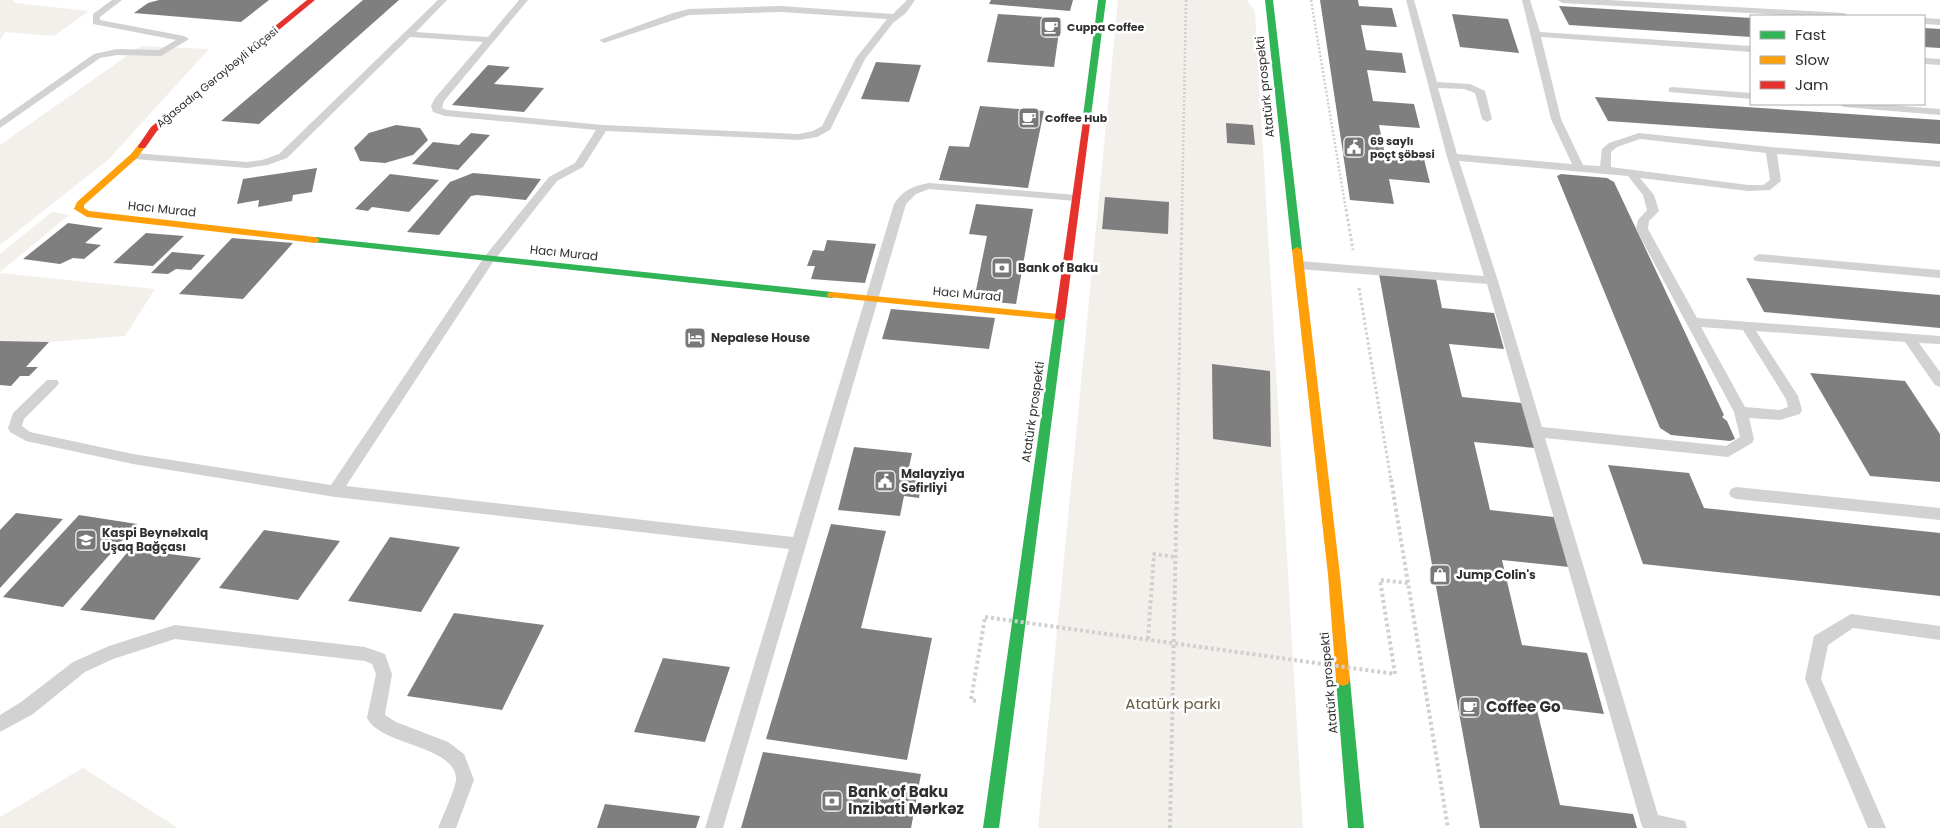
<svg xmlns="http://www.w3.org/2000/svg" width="1940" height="828" font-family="Poppins,sans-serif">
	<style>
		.green { fill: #f3f0ec }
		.building { fill: #7f7f7f }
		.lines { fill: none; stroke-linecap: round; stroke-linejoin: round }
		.path-far2 { stroke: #d0d0d0; stroke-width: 2.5; stroke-dasharray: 2 2; stroke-linecap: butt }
		.path-far1 { stroke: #d0d0d0; stroke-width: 3; stroke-dasharray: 2.5 2.5; stroke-linecap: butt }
		.path { stroke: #d0d0d0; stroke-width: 4; stroke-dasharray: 3 3; stroke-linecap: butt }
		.lane { fill: #d2d2d2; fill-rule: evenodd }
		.fast { fill: #30b455; fill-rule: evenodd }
		.slow { fill: #ff9f0a; fill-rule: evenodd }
		.jam { fill: #e5322d; fill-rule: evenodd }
		.path-bridge { stroke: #d0d0d0; stroke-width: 4; stroke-dasharray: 3 3; stroke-linecap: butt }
		.labels { text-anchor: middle; stroke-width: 5; stroke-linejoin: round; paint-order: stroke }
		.far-poi-label { font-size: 11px; font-weight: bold; fill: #303030; stroke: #fff; text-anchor: start }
		.far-street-label { font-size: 11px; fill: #303030; stroke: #fff }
		.street-label { font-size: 12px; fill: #303030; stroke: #fff }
		.poi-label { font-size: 12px; font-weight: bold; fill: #303030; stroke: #fff; text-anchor: start }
		.near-park-label { font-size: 15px; fill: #695b40; stroke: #fff }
		.near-poi-label { font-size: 15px; font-weight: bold; fill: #303030; stroke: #fff; text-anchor: start }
	</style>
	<rect width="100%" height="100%" fill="#fff"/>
	<g class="green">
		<polygon points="0,0 12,0 16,3 89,11 54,36 5,32 0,40"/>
		<polygon points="1118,0 1247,0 1255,12 1303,828 1038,828"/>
		<polygon points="141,46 209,49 108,160 0,245 0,145"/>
		<polygon points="52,212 69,215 0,272 0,254"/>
		<polygon points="0,273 155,289 125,336 49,342 0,341"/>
		<polygon points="83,768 178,828 0,828 0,817"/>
	</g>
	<g class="building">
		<polygon points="159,0 269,0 241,22 134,13 148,3"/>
		<polygon points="363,0 399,0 259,124 221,121"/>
		<polygon points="991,0 1073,0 1070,11 989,4"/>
		<polygon points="1320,0 1358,0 1359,6 1392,8 1397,27 1361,25 1366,50 1402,53 1406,73 1367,70 1373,101 1414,104 1420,128 1379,125 1385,155 1424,159 1430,183 1389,179 1394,204 1350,200"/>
		<polygon points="1559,6 1751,18 1751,37 1569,25"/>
		<polygon points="998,14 1061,18 1054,67 987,62"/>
		<polygon points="1452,14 1508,19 1519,53 1460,47"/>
		<polygon points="1924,28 1940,29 1940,48 1924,47"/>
		<polygon points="876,62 921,65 909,102 861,99"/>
		<polygon points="488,65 510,67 494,84 544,88 524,112 452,105"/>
		<polygon points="1595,97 1940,120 1940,144 1608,121"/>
		<polygon points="980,106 1044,111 1028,188 939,180 949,146 969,147"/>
		<polygon points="1226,123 1253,125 1255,145 1227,143"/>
		<polygon points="396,125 420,128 428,140 413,155 385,163 360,161 354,148 369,133"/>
		<polygon points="471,133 490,135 458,170 412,164 433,142 459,145"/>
		<polygon points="317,168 312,192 293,195 292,201 258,207 259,200 237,204 243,179"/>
		<polygon points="473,173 541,179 526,200 477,195 471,196 439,235 407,232 450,182"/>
		<polygon points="390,174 439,180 409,212 372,207 368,211 355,209"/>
		<polygon points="1561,174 1607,178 1614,182 1724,415 1722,417 1727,421 1735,439 1730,441 1671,435 1660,428 1557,176"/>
		<polygon points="1105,197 1169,202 1168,234 1102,229"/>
		<polygon points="976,204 1033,209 1016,304 974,300 987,236 969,234"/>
		<polygon points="68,223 103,228 85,243 101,245 84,259 73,258 60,264 23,259"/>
		<polygon points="146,233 184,236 153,266 113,263"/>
		<polygon points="232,238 293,243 243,299 179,294"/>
		<polygon points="827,240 876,244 865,283 811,279 815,266 807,266 813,250 824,251"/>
		<polygon points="172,252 205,255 191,270 176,269 168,274 151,273"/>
		<polygon points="1379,274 1436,279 1442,308 1494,313 1504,349 1449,344 1462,397 1522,403 1535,448 1474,442 1490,510 1554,517 1569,567 1502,560 1522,645 1587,653 1604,714 1536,706 1560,805 1633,814 1637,828 1480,828"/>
		<polygon points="1746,278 1940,295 1940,328 1764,312"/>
		<polygon points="891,309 995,318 989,349 882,339"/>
		<polygon points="0,341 49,342 26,367 38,367 29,376 20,376 11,386 0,385"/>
		<polygon points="1212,364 1270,371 1271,447 1213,439"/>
		<polygon points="1810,373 1905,381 1940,434 1940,482 1870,476"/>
		<polygon points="854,447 912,453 908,472 923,474 919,498 904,496 900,516 838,510"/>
		<polygon points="1608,465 1689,473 1704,508 1940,533 1940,596 1643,564"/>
		<polygon points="16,513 63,519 0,588 0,530"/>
		<polygon points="79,515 137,524 63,607 3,597"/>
		<polygon points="831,524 886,531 861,628 932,638 907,760 766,739"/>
		<polygon points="264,530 340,541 298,600 219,588"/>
		<polygon points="390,537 460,547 421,612 348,601"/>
		<polygon points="130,549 201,558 154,620 80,610"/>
		<polygon points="454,613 544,625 502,710 407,696"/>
		<polygon points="663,658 730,667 705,742 634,732"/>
		<polygon points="763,752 921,774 911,828 741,828"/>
		<polygon points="605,804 700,816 696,828 597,828"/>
	</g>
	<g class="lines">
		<g class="path-far2">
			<polyline points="1311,0 1346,210"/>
			<polyline points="1182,210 1186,0"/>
		</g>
		<g class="path-far1">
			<polyline points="1346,209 1353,250"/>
			<polyline points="1359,288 1391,480"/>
			<polyline points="1177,480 1182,209"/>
		</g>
		<g class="path">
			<polyline points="1391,479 1448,828"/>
			<polyline points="1148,639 1154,554 1176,557"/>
			<polyline points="1395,674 1380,580 1408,583"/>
			<polyline points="976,701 971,700 985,617"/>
			<polyline points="1170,828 1177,479"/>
		</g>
		<g class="lane">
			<polygon points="112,0 122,0 100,17 100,20 184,36 189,39 161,56 117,55 100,58 0,128 0,120 94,54 117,49 159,50 176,40 93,24 93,14"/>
			<path d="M438,0h9l-31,32 72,5 31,-37h9l-84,101 -2,7 5,2 156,15 196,9 14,-3 9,-5 34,-68 31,-39 -106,-7 -92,3 -82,27 -3,1 -5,-3 74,-27 16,-4 92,-3 112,8 14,-14h8l-9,13 -13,10 -28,36 -35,71 -13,7 -18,3 -193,-9 -23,36 -26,14 -64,81 -147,224 447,51 101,-333c9,-14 19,-18 35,-21l147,12 6,3 -6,3 -147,-12 -13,5 -10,10 -183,624h-18l84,-279 -454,-52 -202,-33 -107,-23 -16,-9 -2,-4 5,-15 34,-33h10l2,3 -2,3 -33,33 -2,7 8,6 103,22 198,31 154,-229 64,-79 26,-14 21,-33 -151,-14 -12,-4 -2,-6 4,-8 48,-56 -73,-5 -123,121 -19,7 -21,3 -113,-9 -5,-3 5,-3 113,9 15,-2 17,-6z"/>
			<path d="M1406,0h8l23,82 33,2 15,7 7,28 -5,3 -5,-3 -7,-26 -11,-4 -26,-1 19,66 115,10 -21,-45 -29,-119h8l10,32 211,14v6l-210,-15 20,82 22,46 17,1 2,-17 7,-6 30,-10 132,14 169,14v6l-163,-13 4,27 -11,9 -22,1 -108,-13 14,17 5,16 -10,10 -1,8 49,89 243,18v8l-21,-1 21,29v15l-5,-2 -30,-43 -149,-11 42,65 4,14 -2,4 -20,6 -31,-2 5,21 -2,4 -24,14 -183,-19 113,377 27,6 2,7h-44l-2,-5 -154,-539 -188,-15 -6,-4 6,-4 185,15 -37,-119zM1640,139l126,14 4,27 -7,5h-15l-137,-18v-15l6,-5zM1459,161l169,15 15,19 4,15 -9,10 -2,9 98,183 6,25 -14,9 -184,-19 -44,-146zM1701,327l42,3 43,69 2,8 -8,3 -35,-3z"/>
			<polygon points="1558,0 1608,0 1844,13 1848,16 1801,16 1562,3"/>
			<polygon points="1924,18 1940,19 1940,25 1924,24"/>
			<polygon points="1924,58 1940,59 1940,65 1924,64"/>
			<polygon points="1672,87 1751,93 1751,99 1669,92 1669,88"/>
			<polygon points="1839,104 1877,104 1940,109 1940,115 1844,107"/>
			<polygon points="1759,254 1940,270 1940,278 1755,261 1753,258"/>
			<polygon points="1736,487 1940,508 1940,520 1736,499 1731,497 1729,493 1731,489"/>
			<polygon points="1851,614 1940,626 1940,640 1853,628 1828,645 1821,679 1886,828 1868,828 1805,679 1814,636"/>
			<path d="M175,625l190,22 20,7 7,20 -7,41 11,7 52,20 16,12 10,26 -18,48h-18c4,-10 17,-38 18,-48 1,-35 -76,-34 -89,-62l9,-44 -4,-10 -7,-3 -190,-22 -62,20 -28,13 -52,42 -33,18v-17l21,-13 52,-40 36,-16z"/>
		</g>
		<g class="fast">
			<polygon points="1098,0 1106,0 1091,116 1087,118 1083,116"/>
			<polygon points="1265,0 1273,0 1302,250 1297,253 1292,250"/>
			<polygon points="315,237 832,292 837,295 832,298 312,242 310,240"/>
			<polygon points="1060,315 1065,318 999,828 983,828 1055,318"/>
			<polygon points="1343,674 1348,676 1350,680 1364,828 1348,828 1336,680 1338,676"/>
		</g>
		<g class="slow">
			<polygon points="142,143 146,146 137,158 84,205 84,208 89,211 315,237 320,240 315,243 87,217 74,209 77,202 131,154 139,144"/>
			<polygon points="1297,247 1302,250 1340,575 1350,680 1348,684 1343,686 1338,684 1336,680 1328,575 1292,250"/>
			<polygon points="832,292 1059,314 1064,317 1059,320 828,297 827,295 828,293"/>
		</g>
		<g class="jam">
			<polygon points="307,0 315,0 157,131 145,148 139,148 138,146 151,127"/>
			<polygon points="1084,114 1090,114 1091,116 1065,318 1060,321 1055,318"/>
		</g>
		<polyline class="path-bridge" points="985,617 1395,674"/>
	</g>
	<defs>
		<g id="cafe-square" transform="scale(1.125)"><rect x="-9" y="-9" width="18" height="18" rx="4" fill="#787878" stroke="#fff"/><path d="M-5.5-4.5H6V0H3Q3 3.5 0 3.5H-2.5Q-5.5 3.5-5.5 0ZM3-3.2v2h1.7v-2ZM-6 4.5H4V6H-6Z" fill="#fff"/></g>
		<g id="civic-square" transform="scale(1.125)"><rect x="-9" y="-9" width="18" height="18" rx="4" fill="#787878" stroke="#fff"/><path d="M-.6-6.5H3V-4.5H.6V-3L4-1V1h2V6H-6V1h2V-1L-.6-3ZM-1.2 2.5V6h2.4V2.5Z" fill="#fff"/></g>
		<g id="bank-square" transform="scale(1.125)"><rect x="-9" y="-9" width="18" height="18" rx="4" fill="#787878" stroke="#fff"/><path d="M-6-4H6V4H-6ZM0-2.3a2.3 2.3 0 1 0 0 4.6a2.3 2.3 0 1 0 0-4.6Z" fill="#fff"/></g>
		<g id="hotel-square" transform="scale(1.125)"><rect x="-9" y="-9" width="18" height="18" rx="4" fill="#787878" stroke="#fff"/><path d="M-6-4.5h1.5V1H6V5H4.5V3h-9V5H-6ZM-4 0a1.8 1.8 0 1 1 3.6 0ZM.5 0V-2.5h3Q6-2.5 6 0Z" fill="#fff"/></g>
		<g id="school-square" transform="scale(1.125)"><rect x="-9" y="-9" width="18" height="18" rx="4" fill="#787878" stroke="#fff"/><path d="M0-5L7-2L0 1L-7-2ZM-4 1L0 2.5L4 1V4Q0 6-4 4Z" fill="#fff"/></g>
		<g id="shop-square" transform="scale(1.125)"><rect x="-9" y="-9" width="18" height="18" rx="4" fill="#787878" stroke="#fff"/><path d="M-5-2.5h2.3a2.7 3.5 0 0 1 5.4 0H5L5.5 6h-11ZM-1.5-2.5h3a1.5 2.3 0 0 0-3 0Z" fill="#fff"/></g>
	</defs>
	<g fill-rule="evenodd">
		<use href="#cafe-square" x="1051" y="27"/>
		<use href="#cafe-square" x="1029" y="118"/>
		<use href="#civic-square" x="1354" y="147"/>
		<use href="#bank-square" x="1002" y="268"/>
		<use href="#hotel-square" x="695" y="338"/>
		<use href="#civic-square" x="885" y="481"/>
		<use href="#school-square" x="86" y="540"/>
		<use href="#shop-square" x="1440" y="575"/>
		<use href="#cafe-square" x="1470" y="707"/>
		<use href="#bank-square" x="832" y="801"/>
	</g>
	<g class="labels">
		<g class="far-poi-label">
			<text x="1067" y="31">Cuppa Coffee</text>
			<text x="1045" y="122">Coffee Hub</text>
			<text x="1370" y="145">69 saylı<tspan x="1370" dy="13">poçt şöbəsi</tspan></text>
		</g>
		<g class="far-street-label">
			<text transform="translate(217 77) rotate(-39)" y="4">Ağasadıq Gəraybəyli küçəsi</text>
		</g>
		<g class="street-label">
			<text transform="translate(1265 87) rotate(-96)" y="4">Atatürk prospekti</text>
			<text transform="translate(162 209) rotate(6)" y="4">Hacı Murad</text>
			<text transform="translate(564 253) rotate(6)" y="4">Hacı Murad</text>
			<text transform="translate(967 294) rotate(5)" y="4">Hacı Murad</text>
			<text transform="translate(1033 412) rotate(-82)" y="4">Atatürk prospekti</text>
			<text transform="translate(1329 683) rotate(-95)" y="4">Atatürk prospekti</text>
		</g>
		<g class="poi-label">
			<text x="1018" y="272">Bank of Baku</text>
			<text x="711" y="342">Nepalese House</text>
			<text x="901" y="478">Malayziya<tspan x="901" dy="14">Səfirliyi</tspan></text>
			<text x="102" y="537">Kaspi Beynəlxalq<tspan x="102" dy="14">Uşaq Bağçası</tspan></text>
			<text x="1456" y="579">Jump Colin's</text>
		</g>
		<g class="near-park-label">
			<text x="1173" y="709">Atatürk parkı</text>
		</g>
		<g class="near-poi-label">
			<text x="1486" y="712">Coffee Go</text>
			<text x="848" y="797">Bank of Baku<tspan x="848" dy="17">Inzibati Mərkəz</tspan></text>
		</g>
	</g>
	<rect x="1750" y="15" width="175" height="90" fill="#ffffff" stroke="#acacac"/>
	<rect x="1760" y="31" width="25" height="8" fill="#30b455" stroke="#acacac"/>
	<text x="1795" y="40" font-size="15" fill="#303030">Fast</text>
	<rect x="1760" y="56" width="25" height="8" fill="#ff9f0a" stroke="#acacac"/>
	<text x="1795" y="65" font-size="15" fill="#303030">Slow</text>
	<rect x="1760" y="81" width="25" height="8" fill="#e5322d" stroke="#acacac"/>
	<text x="1795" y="90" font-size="15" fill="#303030">Jam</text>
</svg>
